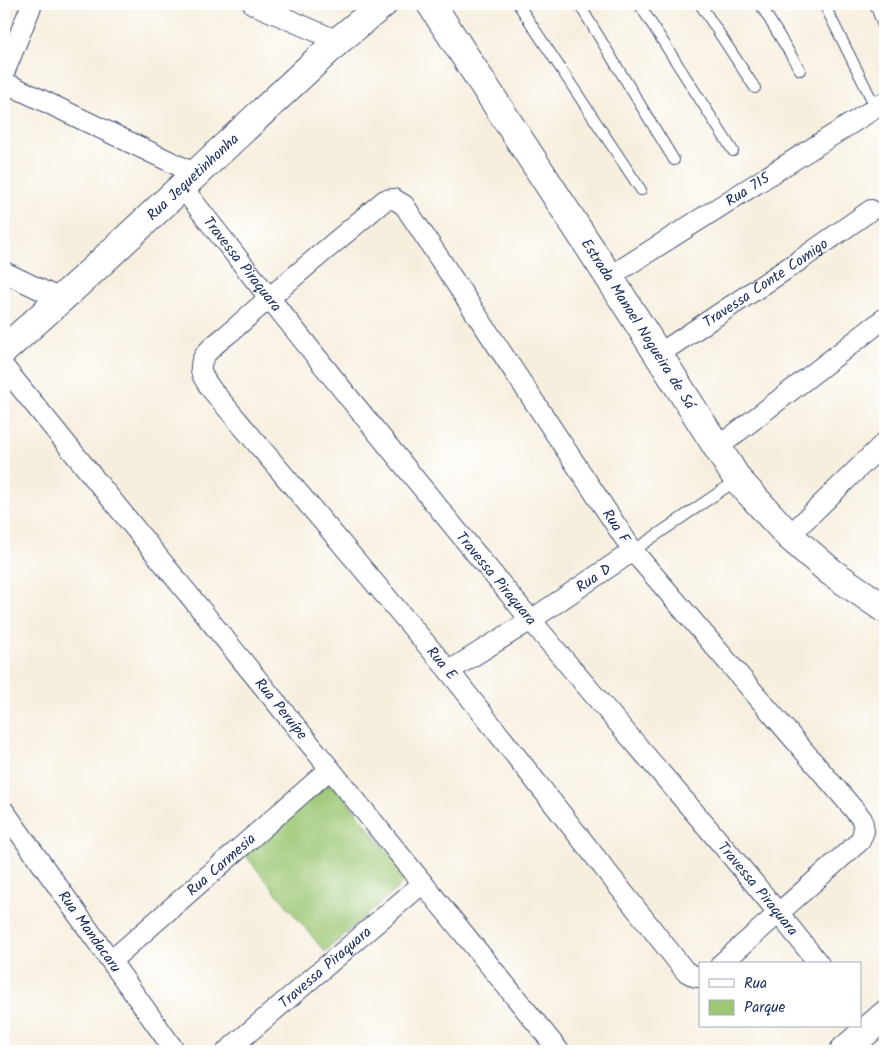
<svg xmlns="http://www.w3.org/2000/svg" width="889" height="1055" font-family="Kalam,sans-serif">
	<style>
		.green { fill: #9dc774; stroke: #5c7b69 }
		.lines { fill: none; stroke-linecap: round; stroke-linejoin: round }
		.lane-casing { stroke: #3c4c71; stroke-width: 12 }
		.street-casing { stroke: #3c4c71; stroke-width: 22 }
		.secondary-casing { stroke: #3c4c71; stroke-width: 30 }
		.lane { stroke: #fff; stroke-width: 10 }
		.street { stroke: #fff; stroke-width: 20 }
		.secondary { stroke: #fff; stroke-width: 28 }
		.labels { text-anchor: middle; stroke-width: 4.5; stroke-linejoin: round; paint-order: stroke }
		.street-label { font-size: 15px; fill: #1b2f5e; stroke: #fff }
	</style>
	<rect width="100%" height="100%" fill="#fff"/>
	<filter id="ink" filterUnits="userSpaceOnUse"><feTurbulence type="fractalNoise" baseFrequency=".02" numOctaves="2"/><feDisplacementMap in="SourceGraphic" scale="10" xChannelSelector="R" yChannelSelector="G"/><feConvolveMatrix kernelMatrix="1 2 1 2 8 2 1 2 1" color-interpolation-filters="sRGB"/></filter>
	<filter id="wash" filterUnits="userSpaceOnUse"><feTurbulence type="fractalNoise" baseFrequency=".0096" numOctaves="4" result="noise"/><feDisplacementMap in="SourceGraphic" scale="20" xChannelSelector="R" yChannelSelector="G"/><feGaussianBlur stdDeviation="1.12" result="paint"/><feColorMatrix in="noise" values="0 0 0 0 0 0 0 0 0 0 0 0 0 0 0 0 0 1.4 0 .05"/><feComposite in="paint" operator="in"/></filter>
	<g filter="url(#wash)">
		<rect width="100%" height="100%" fill="#f7efde"/>
		<polygon class="green" points="329,778 409,878 325,952 244,854"/>
	</g>
	<g filter="url(#ink)">
		<g class="lines">
			<g class="lane-casing">
				<g id="lane">
					<polyline points="518,4 641,190"/>
					<polyline points="579,4 674,160"/>
					<polyline points="639,4 733,151"/>
					<polyline points="700,4 755,88"/>
					<polyline points="760,4 800,70"/>
					<polyline points="824,4 876,108"/>
					<polyline points="875,4 885,31"/>
					<polyline points="633,551 737,480"/>
				</g>
			</g>
			<g class="street-casing">
				<g id="street">
					<polyline points="253,4 338,41"/>
					<polyline points="4,73 32,4"/>
					<polyline points="4,82 196,174"/>
					<path id="s1" d="M182,187c114,146 230,290 348,432 96,116 197,227 289,345"/>
					<polyline points="4,272 60,299"/>
					<path id="s2" d="M609,277l276,-175"/>
					<path id="s3" d="M659,354l144,-96 68,-48"/>
					<path id="s4" d="M4,367l555,684"/>
					<polyline points="718,447 885,318"/>
					<polyline points="789,536 885,442"/>
					<path id="s5" d="M449,671l82,-51 102,-69"/>
					<path id="s6" d="M4,811l171,240"/>
					<path id="s7" d="M112,960l218,-191"/>
					<path id="s8" d="M700,976l-4,1 -11,-6 -236,-300 -238,-282c-6,-9 -13,-17 -9,-28 4,-12 22,-23 32,-32 49,-44 100,-86 151,-129l9,-1 10,6 229,346 229,268 2,12 -4,10 -139,123"/>
					<path id="s9" d="M227,1051l196,-168"/>
				</g>
			</g>
			<g class="secondary-casing">
				<g id="secondary">
					<path id="s10" d="M431,4l178,273 129,203 51,56 42,36 54,37"/>
					<path id="s11" d="M4,350l89,-80 245,-229 45,-37"/>
					<polyline points="844,1051 885,1015"/>
				</g>
			</g>
			<use href="#lane" class="lane"/>
			<use href="#street" class="street"/>
			<use href="#secondary" class="secondary"/>
		</g>
	</g>
	<g class="labels">
		<g class="street-label">
			<text dy="5" stroke="none"><textPath href="#s11" startOffset="256">Rua Jequetinhonha</textPath></text>
			<text dy="5" stroke="none"><textPath href="#s2" startOffset="164">Rua 715</textPath></text>
			<text dy="5" stroke="none"><textPath href="#s1" startOffset="98">Travessa Piraquara</textPath></text>
			<text dy="5" stroke="none"><textPath href="#s3" startOffset="128">Travessa Conte Comigo</textPath></text>
			<text dy="5" stroke="none"><textPath href="#s10" startOffset="381">Estrada Manoel Nogueira de Sá</textPath></text>
			<text dy="5" stroke="none"><textPath href="#s8" startOffset="1448">Rua F</textPath></text>
			<text dy="5" stroke="none"><textPath href="#s5" startOffset="172">Rua D</textPath></text>
			<text dy="5" stroke="none"><textPath href="#s1" startOffset="502">Travessa Piraquara</textPath></text>
			<text transform="translate(442 663) rotate(50)" y="5">Rua E</text>
			<text dy="5" stroke="none"><textPath href="#s4" startOffset="440">Rua Peruípe</textPath></text>
			<text dy="5" stroke="none"><textPath href="#s7" startOffset="145">Rua Carmesia</textPath></text>
			<text dy="5" stroke="none"><textPath href="#s1" startOffset="908">Travessa Piraquara</textPath></text>
			<text dy="5" stroke="none"><textPath href="#s6" startOffset="148">Rua Mandacaru</textPath></text>
			<text dy="5" stroke="none"><textPath href="#s9" startOffset="129">Travessa Piraquara</textPath></text>
		</g>
	</g>
	<rect width="889" height="1055" fill="none" stroke="#fff" stroke-width="20"/>
	<rect x="699" y="962" width="162" height="65" fill="#ffffff" stroke="#a4acbf"/>
	<rect x="709" y="979" width="25" height="8" fill="#ffffff" stroke="#a4acbf"/>
	<text x="744" y="988" font-size="15" fill="#1b2f5e">Rua</text>
	<rect x="709" y="1000" width="25" height="15" fill="#9dc774" stroke="#a4acbf"/>
	<text x="744" y="1012" font-size="15" fill="#1b2f5e">Parque</text>
</svg>
